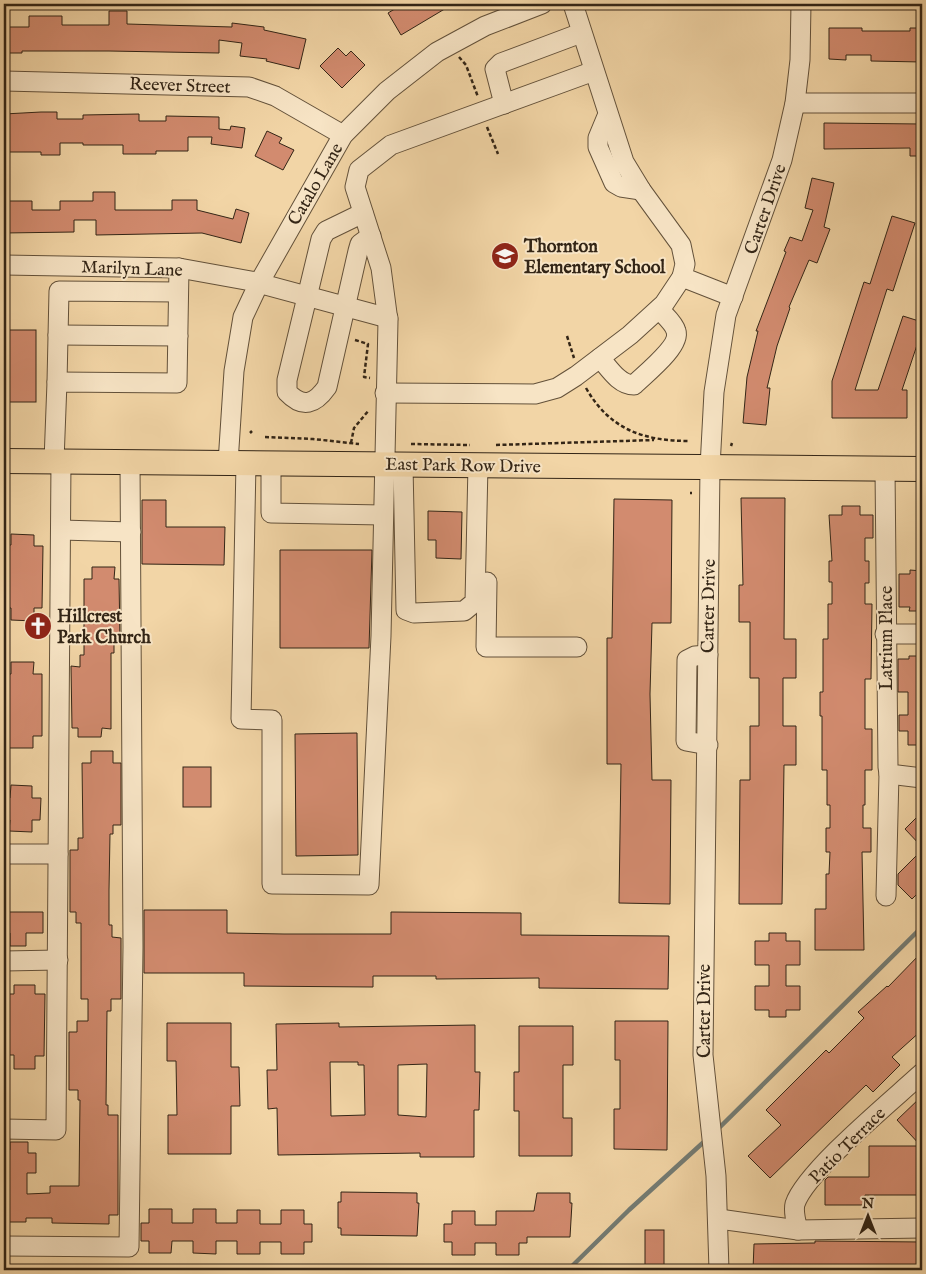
<svg xmlns="http://www.w3.org/2000/svg" width="926" height="1274" font-family="'IM FELL English',serif">
	<style>
		.lines { fill: none; stroke-linecap: round; stroke-linejoin: round }
		.stream { stroke: #747c74; stroke-width: 4.5 }
		.building { fill: #d28b6f; stroke: #332516; fill-rule: evenodd }
		.minor-casing { stroke: #63513a; stroke-width: 21 }
		.major-casing { stroke: #332516; stroke-width: 26 }
		.path { stroke: #332516; stroke-width: 2.5; stroke-dasharray: 4 2.5; stroke-linecap: butt }
		.minor { stroke: #f7e4c5; stroke-width: 19 }
		.major { stroke: #f2d5a6; stroke-width: 24 }
		.labels { text-anchor: middle; stroke-width: 4; stroke-linejoin: round; paint-order: stroke }
		.street-label { font-size: 18px; fill: #332516; stroke: #f7e4c5 }
		.poi-label { font-size: 18px; font-weight: bold; fill: #332516; stroke: #f7e4c5; text-anchor: start }
	</style>
	<rect width="100%" height="100%" fill="#f2d5a6"/>
	<filter id="stains"><feTurbulence type="fractalNoise" baseFrequency=".004" numOctaves="4"/><feColorMatrix values="0 0 0 0 .2 0 0 0 0 .09 0 0 0 0 .02 0 0 0 .5 -.17"/></filter>
	<radialGradient id="worn" r=".72"><stop offset=".6" stop-color="#630" stop-opacity="0"/><stop offset="1" stop-color="#630" stop-opacity=".3"/></radialGradient>
	<g class="lines">
		<g class="stream">
			<polyline points="717,1130 922,927"/>
			<polyline points="568,1270 629,1210 707,1139"/>
		</g>
	</g>
	<g class="building">
		<polygon points="403,4 453,4 401,35 388,13"/>
		<polygon points="109,11 127,11 127,24 232,27 232,23 264,27 264,30 306,39 299,69 266,61 267,59 240,56 242,43 219,40 219,53 109,51 22,51 22,53 4,53 4,27 29,27 29,16 62,16 62,25 109,25"/>
		<polygon points="829,28 862,28 862,31 910,31 910,28 922,28 922,62 871,61 871,55 846,55 846,60 829,59"/>
		<polygon points="338,48 346,56 351,51 365,65 342,88 320,66"/>
		<polygon points="41,112 57,112 57,119 83,119 83,115 139,114 139,121 166,121 166,116 219,117 219,129 230,130 231,126 245,128 242,148 211,144 212,137 188,137 188,151 156,151 156,154 123,154 123,145 83,145 83,143 60,143 60,155 41,155 41,152 4,152 4,114"/>
		<polygon points="824,123 922,124 922,156 910,156 910,148 824,149"/>
		<polygon points="267,131 282,138 279,143 294,150 283,170 255,156"/>
		<polygon points="812,178 834,183 824,227 830,229 817,263 809,260 789,307 790,308 777,346 767,388 770,388 766,425 743,423 747,377 758,331 756,331 786,252 784,251 790,237 802,241 813,210 805,208"/>
		<polygon points="93,192 115,192 115,210 172,210 172,200 197,200 197,210 233,219 236,209 249,213 241,243 202,233 96,235 96,220 74,220 74,232 4,233 4,201 32,201 32,210 60,210 60,201 93,201"/>
		<polygon points="892,216 915,223 893,291 887,289 855,390 878,390 903,316 922,322 922,330 902,390 907,390 907,418 832,418 832,381 864,282 870,284"/>
		<rect x="4" y="330" width="32" height="72"/>
		<polygon points="741,498 785,498 784,639 796,639 796,678 783,678 783,726 796,726 796,765 784,765 782,904 739,904 740,780 750,780 750,726 759,726 759,678 750,678 750,622 739,622 739,585 743,585"/>
		<polygon points="614,499 672,500 671,623 652,623 650,694 652,780 671,780 670,904 619,903 621,764 607,764 607,638 612,638"/>
		<polygon points="142,500 166,500 166,527 225,527 224,565 142,564"/>
		<polygon points="842,506 860,506 860,515 873,515 873,538 865,538 865,561 869,561 869,583 865,583 865,604 872,604 871,679 865,679 865,729 872,729 872,770 865,770 865,805 863,805 863,828 871,828 871,852 862,852 864,950 815,950 815,909 826,909 826,874 829,874 830,852 826,852 826,828 830,828 830,805 827,805 827,770 822,770 822,716 820,716 820,692 823,692 823,639 828,639 828,604 832,604 832,582 829,582 829,561 832,561 829,515 842,515"/>
		<polygon points="428,511 462,512 461,559 436,558 436,540 428,540"/>
		<polygon points="11,534 34,535 34,546 43,546 42,608 34,608 34,621 11,620 11,608 4,608 4,545 11,545"/>
		<polygon points="280,550 372,550 369,648 280,648"/>
		<polygon points="92,567 115,567 114,579 119,579 120,641 114,641 114,653 111,653 111,729 102,728 101,737 78,737 78,728 72,728 71,666 80,667 80,655 84,655 84,579 92,579"/>
		<polygon points="910,570 922,571 922,611 909,611 910,607 899,607 899,574 910,574"/>
		<polygon points="909,656 922,656 922,745 908,745 908,731 899,731 899,715 908,715 908,692 898,692 898,659 909,659"/>
		<polygon points="11,662 34,662 33,674 42,674 42,736 33,736 33,748 9,748 9,736 4,735 4,674 11,674"/>
		<polygon points="357,733 358,855 296,856 295,734"/>
		<polygon points="91,751 113,751 113,763 121,763 121,825 113,825 113,834 110,834 109,890 109,925 112,925 112,937 121,938 121,999 111,999 111,1011 107,1011 106,1105 108,1105 108,1115 118,1115 118,1215 109,1215 109,1224 52,1223 52,1218 26,1218 26,1222 6,1222 6,1214 4,1214 4,1193 6,1193 4,1151 10,1150 10,1142 28,1142 28,1153 36,1153 36,1173 27,1173 27,1194 50,1193 50,1186 79,1186 80,1100 78,1100 78,1090 69,1090 69,1032 77,1032 77,1021 88,1021 88,999 81,999 81,923 76,923 76,912 70,912 70,850 78,850 78,838 83,838 82,763 91,763"/>
		<rect x="183" y="767" width="28" height="40"/>
		<polygon points="11,785 32,786 32,798 41,798 40,820 32,820 32,832 9,831 10,820 4,819 4,798 10,798"/>
		<polygon points="922,812 922,847 905,829"/>
		<polygon points="922,850 922,889 912,899 898,885 898,874"/>
		<polygon points="144,910 227,910 227,933 284,934 391,934 391,912 521,913 521,935 669,936 668,989 539,988 539,978 436,979 436,976 373,976 373,987 244,986 244,973 144,973"/>
		<polygon points="4,912 43,912 43,933 26,933 26,946 10,946 10,933 4,933"/>
		<polygon points="769,933 786,933 786,941 800,941 800,965 786,965 786,986 800,986 800,1010 786,1010 786,1017 769,1017 769,1010 755,1010 755,986 769,986 769,965 755,965 755,941 769,941"/>
		<polygon points="922,952 922,1030 892,1057 900,1065 873,1092 866,1085 770,1178 748,1156 781,1125 766,1110 826,1050 829,1053 864,1018 858,1012 887,986 888,987"/>
		<polygon points="14,985 35,985 35,994 45,994 44,1056 35,1056 35,1069 14,1069 14,1055 6,1055 4,994 14,994"/>
		<polygon points="615,1021 668,1021 667,1150 614,1149 614,1109 620,1109 620,1060 615,1060"/>
		<polygon points="167,1023 231,1023 231,1067 239,1067 240,1106 231,1106 231,1154 168,1154 168,1115 177,1115 176,1061 167,1061"/>
		<path d="M339,1023v4l136,-2v47h5l-1,38h-5v47h-54v-4l-142,2 -1,-47 -9,1 -1,-39h10l-1,-46zM330,1062h28v3h6l1,50 -34,1zM427,1064l-1,53 -28,-2v-50z"/>
		<polygon points="519,1026 573,1026 573,1065 563,1065 563,1118 572,1118 572,1156 519,1156 519,1111 514,1111 514,1072 519,1072"/>
		<polygon points="922,1096 922,1195 865,1195 865,1205 825,1205 825,1180 828,1177 869,1177 869,1146 921,1146 897,1120"/>
		<polygon points="341,1192 417,1193 417,1203 419,1203 417,1236 341,1235 341,1228 338,1228 338,1202 341,1202"/>
		<polygon points="537,1193 570,1193 570,1203 572,1203 570,1237 527,1237 527,1243 519,1243 519,1255 496,1255 496,1243 475,1243 475,1255 452,1255 452,1242 444,1242 444,1224 452,1224 452,1211 475,1211 475,1225 496,1225 496,1211 534,1211"/>
		<polygon points="149,1209 172,1209 172,1223 193,1223 193,1209 216,1209 216,1223 237,1223 237,1210 260,1210 260,1224 281,1224 281,1210 304,1210 304,1224 312,1224 312,1242 304,1242 304,1254 281,1254 281,1242 260,1242 260,1254 237,1254 237,1241 216,1241 216,1254 193,1253 193,1241 172,1241 171,1253 149,1253 149,1241 141,1241 141,1223 149,1223"/>
		<rect x="645" y="1230" width="19" height="40"/>
		<polygon points="815,1241 922,1242 922,1270 753,1270 754,1244 815,1243"/>
	</g>
	<g class="lines">
		<g class="minor-casing">
			<g id="minor">
				<polyline points="573,4 624,162 641,190 681,245 685,264 682,277 733,297"/>
				<polyline points="4,81 249,87 275,96 343,135"/>
				<polyline points="795,103 922,103"/>
				<polyline points="504,104 495,69 501,63 581,33"/>
				<polyline points="608,114 598,138 598,147 614,183 621,187 641,190"/>
				<path d="M363,213l-37,18 -5,8 -34,141v12c16,17 28,12 40,-5l31,-136 2,-7 11,-8"/>
				<polyline points="4,265 179,268 251,281 388,318"/>
				<polyline points="58,335 178,336"/>
				<path d="M600,358c9,10 19,27 34,27 11,-11 47,-39 42,-54 -2,-8 -12,-16 -17,-22"/>
				<polyline points="57,382 59,291 178,292"/>
				<polyline points="385,393 535,394 557,388 576,376 630,335 664,304 682,277"/>
				<polyline points="54,461 57,382 177,383 179,268"/>
				<polyline points="228,463 234,371 243,317 259,283 343,135 387,91 437,52 485,26 542,4"/>
				<polyline points="246,463 241,719 272,720 272,884 369,885 381,636 388,321 381,268 355,187 359,170 391,145 594,71"/>
				<polyline points="271,463 271,513 383,515"/>
				<polyline points="403,465 406,610 414,613 464,611 475,602 478,465"/>
				<polyline points="885,469 888,767 889,774 922,778"/>
				<polyline points="61,530 131,532"/>
				<polyline points="487,582 486,647 577,647"/>
				<polyline points="885,634 922,634"/>
				<polyline points="708,655 695,656 687,660 686,741 708,745"/>
				<polyline points="4,854 58,854"/>
				<polyline points="886,896 889,774"/>
				<polyline points="4,961 58,960"/>
				<polyline points="4,1129 56,1130 61,461"/>
				<polyline points="719,1219 798,1230 922,1228"/>
				<path d="M798,1230c-2,-8 -5,-18 -3,-26 11,-33 99,-105 127,-131"/>
				<polyline points="4,1246 129,1247 133,947 130,462"/>
				<polyline points="719,1270 716,1176 703,1055 710,467 714,392 726,315 782,160 795,103 800,60 801,4"/>
			</g>
		</g>
		<g class="major-casing">
			<polyline id="major" points="4,461 922,469"/>
		</g>
		<g class="path">
			<polyline points="459,57 466,65 478,97"/>
			<polyline points="487,127 498,154"/>
			<polyline points="567,336 574,358"/>
			<polyline points="355,340 368,344 364,377 370,378"/>
			<path d="M586,388c24,42 58,53 104,53"/>
			<polyline points="250,433 252,431"/>
			<polyline points="265,437 313,439 359,444"/>
			<polyline points="351,443 354,428 369,410"/>
			<polyline points="411,444 470,445"/>
			<polyline points="496,445 654,440"/>
			<polyline points="731,446 732,443"/>
			<polyline points="690,493 692,493"/>
		</g>
		<use href="#minor" class="minor"/>
		<use href="#major" class="major"/>
	</g>
	<defs>
		<g id="school-disc" transform="scale(1.4375)"><circle r="9.5" fill="#8f2418" stroke="#f7e4c5"/><path d="M0-5L7-2L0 1L-7-2ZM-4 1L0 2.5L4 1V4Q0 6-4 4Z" fill="#fff"/></g>
		<g id="church-disc" transform="scale(1.4375)"><circle r="9.5" fill="#8f2418" stroke="#f7e4c5"/><path d="M-1.2-6h2.4v3.5h3.3v2.4h-3.3V6h-2.4V-.1h-3.3v-2.4h3.3Z" fill="#fff"/></g>
	</defs>
	<g fill-rule="evenodd">
		<use href="#school-disc" x="505" y="256"/>
		<use href="#church-disc" x="38" y="626"/>
	</g>
	<g class="labels">
		<g class="street-label">
			<text transform="translate(180 85) rotate(2)" y="6">Reever Street</text>
			<text transform="translate(315 184) rotate(-60)" y="6">Catalo Lane</text>
			<text transform="translate(765 209) rotate(-71)" y="6">Carter Drive</text>
			<text transform="translate(132 268) rotate(2)" y="6">Marilyn Lane</text>
			<text transform="translate(463 465) rotate(1)" y="6">East Park Row Drive</text>
			<text transform="translate(708 606) rotate(-89)" y="6">Carter Drive</text>
			<text transform="translate(886 638) rotate(-90)" y="6">Latrium Place</text>
			<text transform="translate(704 1011) rotate(-90)" y="6">Carter Drive</text>
			<text transform="translate(847 1145) rotate(-45)" y="6">Patio Terrace</text>
		</g>
		<g class="poi-label">
			<text x="524" y="252">Thornton<tspan x="524" dy="21">Elementary School</tspan></text>
			<text x="57" y="622">Hillcrest<tspan x="57" dy="21">Park Church</tspan></text>
		</g>
	</g>
	<rect width="926" height="1274" fill="none" stroke="#f2d5a6" stroke-width="20"/>
	<rect x="5" y="5" width="916" height="1264" fill="none" stroke="#332516" stroke-width="2.5"/>
	<rect x="10" y="10" width="906" height="1254" fill="none" stroke="#332516"/>
	<g transform="translate(868 1216)" stroke="#f7e4c5" stroke-width="4" paint-order="stroke">
	<path d="M0-4L9 19L0 12L-9 19Z" fill="#332516"/>
	<text y="-8" font-size="14" font-weight="bold" text-anchor="middle" fill="#332516">N</text>
	</g>
	<rect width="100%" height="100%" filter="url(#stains)"/>
	<rect width="100%" height="100%" fill="url(#worn)"/>
</svg>
